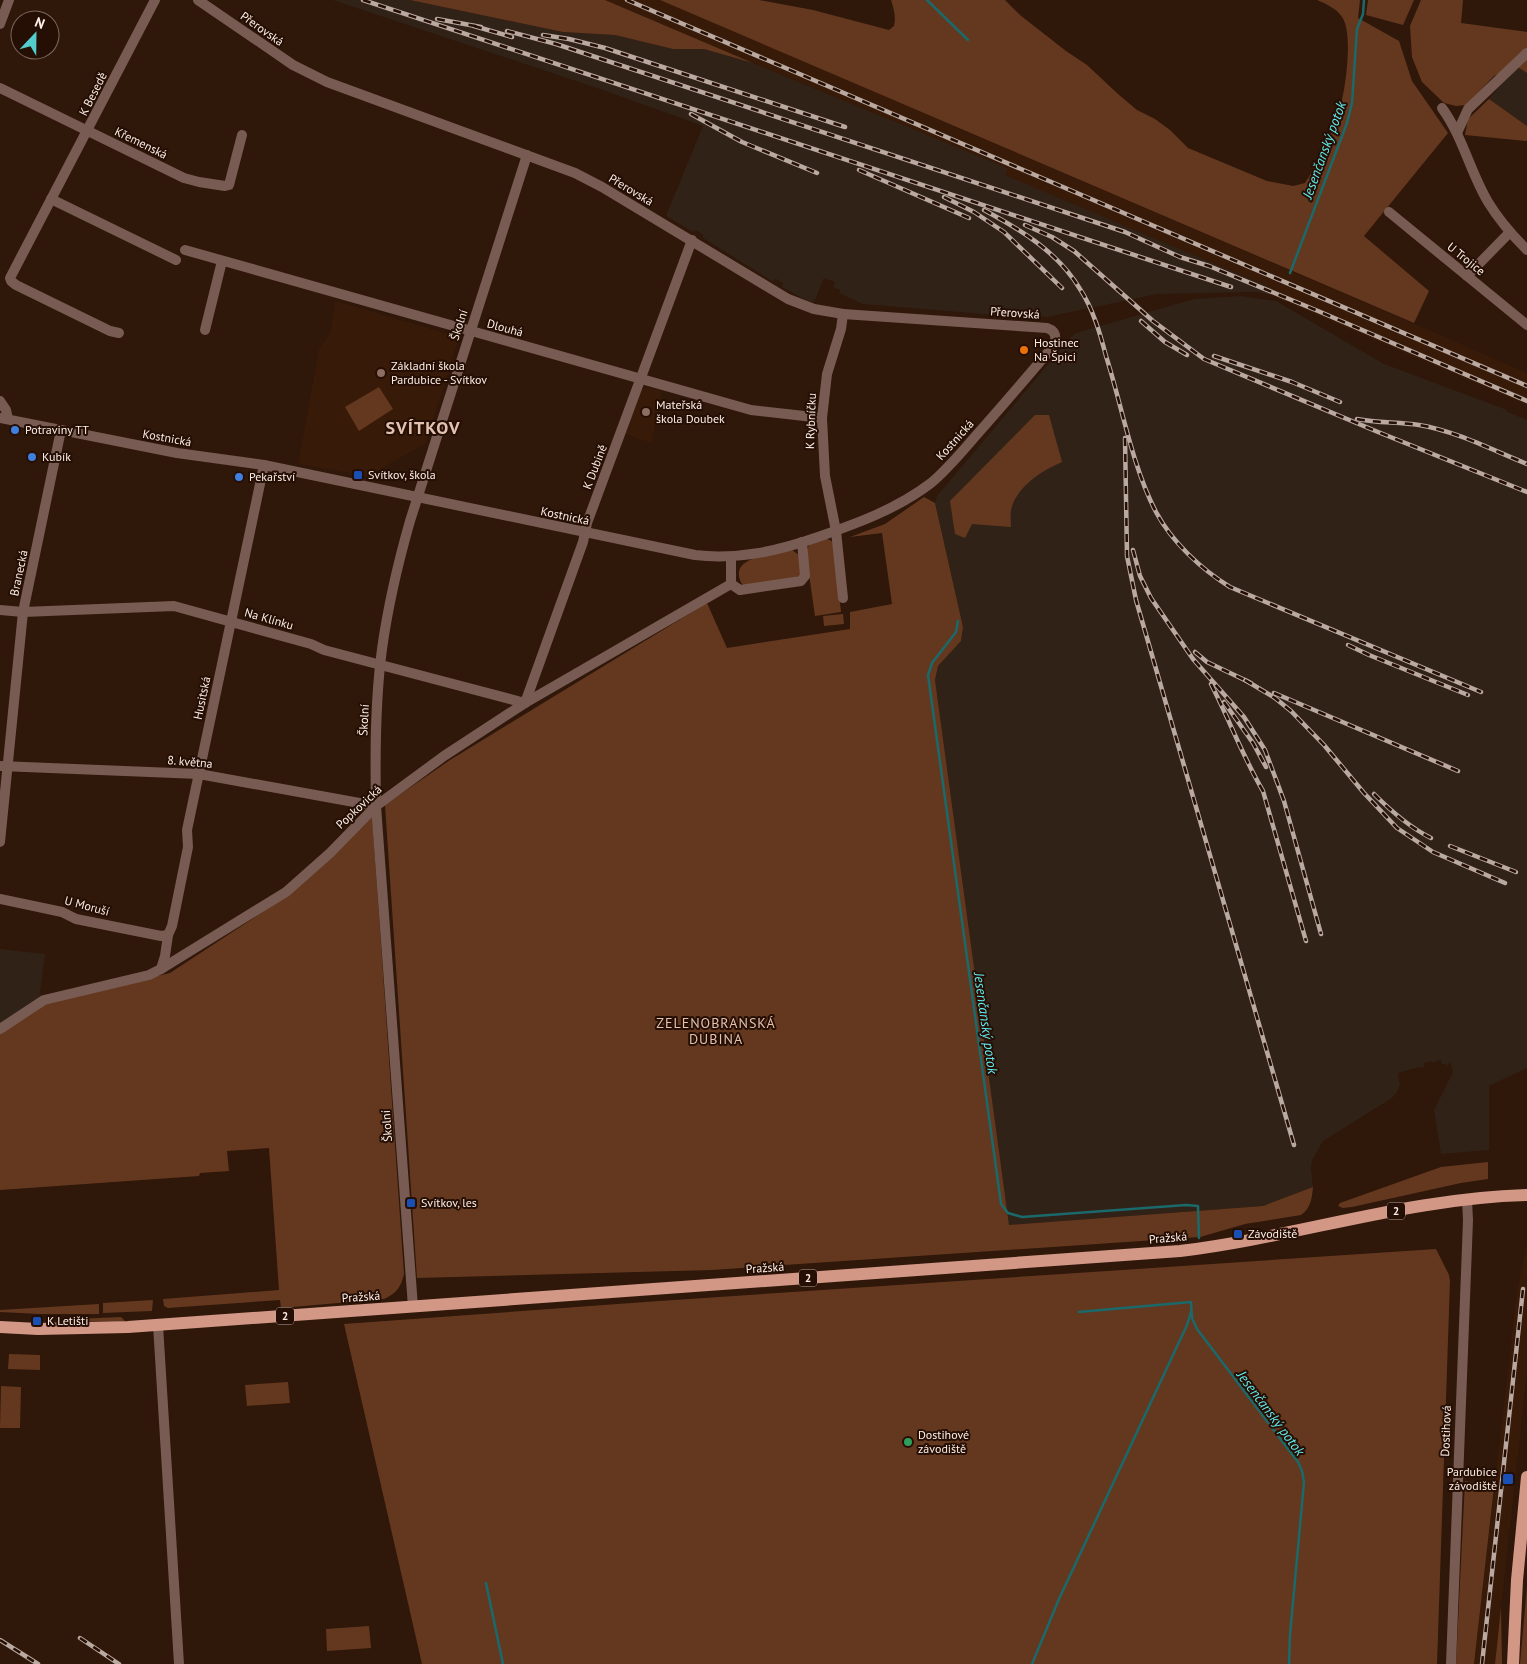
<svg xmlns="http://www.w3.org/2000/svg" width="1527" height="1664" font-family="'PT Sans',sans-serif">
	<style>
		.industrial { fill: #312217 }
		.built { fill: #381a08 }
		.green { fill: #64381f }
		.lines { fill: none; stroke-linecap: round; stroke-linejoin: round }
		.stream { stroke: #1a696b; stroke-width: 2.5 }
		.street { stroke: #785b52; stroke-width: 10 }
		.primary { stroke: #d39786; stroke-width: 12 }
		.rail-casing { stroke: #baa9a0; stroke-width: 4.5 }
		.rail { stroke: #250e03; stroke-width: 2.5; stroke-dasharray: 8; stroke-linecap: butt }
		.food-dot { fill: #e8710a; stroke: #250e03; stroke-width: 2 }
		.education-dot { fill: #8d6e63; stroke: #250e03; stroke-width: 2 }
		.shop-dot { fill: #3f7fe0; stroke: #250e03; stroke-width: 2 }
		.transit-dot { fill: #1a4fb4; stroke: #250e03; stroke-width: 2 }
		.leisure-dot { fill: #2e9e5b; stroke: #250e03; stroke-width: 2 }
		.labels { text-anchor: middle; stroke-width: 4; stroke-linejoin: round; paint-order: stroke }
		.shield { fill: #250e03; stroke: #bcaba3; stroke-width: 1 }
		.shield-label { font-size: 11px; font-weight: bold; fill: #fceee7 }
		.street-label { font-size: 12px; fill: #fceee7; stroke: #250e03 }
		.poi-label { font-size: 12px; fill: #fceee7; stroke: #250e03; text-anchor: start }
		.water-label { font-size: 14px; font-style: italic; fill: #5fedf1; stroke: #250e03 }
		.neighbourhood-label { font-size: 14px; letter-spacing: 1px; fill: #e4c2b1; stroke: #250e03 }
		.district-label { font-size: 18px; font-weight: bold; letter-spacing: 1px; fill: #e4c2b1; stroke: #250e03 }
	</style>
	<rect width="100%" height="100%" fill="#2f170a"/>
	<g class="industrial">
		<polygon points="333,0 410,0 563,32 615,35 673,49 704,49 753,63 1008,168 1006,175 1272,288 1270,295 1258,292 1157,294 1047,317 1011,314 1010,316 1007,316 863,304 839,293 840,290 833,287 835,282 824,278 814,302 806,300 782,287 783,283 776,279 772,281 703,238 703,235 696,230 693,232 666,216 703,126 603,90"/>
		<polygon points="1516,66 1527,73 1527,126 1489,99"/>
		<polygon points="1240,296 1276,301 1384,364 1507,410 1507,412 1527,420 1527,1068 1489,1086 1489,1150 1441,1154 1434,1110 1453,1072 1450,1062 1447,1066 1446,1064 1442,1064 1441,1060 1432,1063 1431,1061 1424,1063 1424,1067 1420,1068 1419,1067 1398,1073 1400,1085 1397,1092 1392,1098 1323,1141 1312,1160 1311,1169 1313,1187 1263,1206 1009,1225 935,680 938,666 961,641 963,627 935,503 937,496 1072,336 1076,333 1194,299"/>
		<polygon points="0,949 45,954 39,1000 0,1026"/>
	</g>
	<g class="built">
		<polygon points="605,0 660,0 1454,341 1527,373 1527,405 1270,295 1272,288 1005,175 1008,168 753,63"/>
		<polygon points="335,301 459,337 426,443 368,476 298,464 319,349 330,333"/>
		<polygon points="647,387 662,391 652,443 625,434 641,390"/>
		<polygon points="1527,1244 1527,1373 1495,1664 1474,1664 1517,1291"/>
	</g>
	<g class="green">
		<polygon points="410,0 605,0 753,63 704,49 673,49 615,35 563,32"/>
		<path d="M660,0h99l54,10 76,20 5,-4c2,-9 0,-17 -3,-26h114l15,15 46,36 21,14 31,29 19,16 18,9 15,11 18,18 79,33 26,5 12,-3c14,-21 24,-45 33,-69 7,-18 16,-81 4,-97 -6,-9 -16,-13 -25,-17h43l-2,18 41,23 13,40 36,52 -84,103 65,55 -15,32z"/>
		<polygon points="1368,0 1414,0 1403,25 1366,15"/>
		<polygon points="1421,0 1463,0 1461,23 1527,32 1527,73 1516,66 1494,76 1466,105 1456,106 1444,103 1422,82 1412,57 1410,26"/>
		<polygon points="1489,99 1527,126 1527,141 1465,135 1468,119"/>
		<polygon points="379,387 393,409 359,431 345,407"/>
		<path d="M1035,415h14l13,47c-21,9 -46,25 -51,48 -1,5 0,11 0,17l-39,-3 -7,14 -10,-4 -5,-33z"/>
		<path d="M924,497l11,6 28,124 -2,14 -23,25 -3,14 74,545 254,-19 50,-19c-1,11 -2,21 -12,28l-56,9 -45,13 -488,33 -295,8 -32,-473 65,-45 257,-157 20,45 123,-19v-17l42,-8 -10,-71 -32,4 35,-13z"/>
		<polygon points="826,538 833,542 841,612 815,616 806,553 809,545"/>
		<path d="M792,550l7,5 2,21 -56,10 -3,-2c-16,-28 33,-30 50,-34z"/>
		<polygon points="843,614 844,624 824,626 823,616"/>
		<path d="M372,816l32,458c-3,13 -8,20 -20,25l-103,9 -1,-8 -112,8 -4,-2 -1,-7 116,-9 -10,-142 -42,3 2,20 -29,2 -1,3 -199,14v-159l39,-27 131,-31 120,-79z"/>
		<polygon points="1488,1162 1488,1179 1461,1183 1352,1207 1343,1208 1338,1206 1340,1203 1441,1167"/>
		<polygon points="1436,1249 1449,1275 1450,1281 1437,1664 422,1664 344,1324 659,1301"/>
		<polygon points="153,1300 152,1311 103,1313 103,1303"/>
		<polygon points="99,1304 99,1314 40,1314 0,1312 0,1310"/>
		<polygon points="121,1317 125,1321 75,1321 75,1319"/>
		<polygon points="9,1354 40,1355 40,1370 8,1369"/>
		<polygon points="288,1382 290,1403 247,1406 245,1385"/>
		<polygon points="1,1386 21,1387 20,1428 0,1428"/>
		<polygon points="1465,1481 1494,1487 1474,1664 1456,1664"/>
		<polygon points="1527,1586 1527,1664 1520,1664"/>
		<polygon points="1501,1608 1502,1664 1495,1664"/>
		<polygon points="369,1626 371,1648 327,1651 326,1629"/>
	</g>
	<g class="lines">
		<g class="stream">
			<polyline points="927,0 968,40"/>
			<polyline points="1290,273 1347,123 1352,103 1357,29 1363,14 1364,0"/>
			<polyline points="958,621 956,632 932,663 928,675 1001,1204 1008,1213 1022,1217 1186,1205 1198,1206 1199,1238"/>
			<polyline points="1079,1312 1191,1302 1192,1318 1197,1329 1298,1462 1302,1471 1304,1482 1290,1635 1289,1664"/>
			<polyline points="486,1583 503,1664"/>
			<polyline points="1032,1664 1059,1599 1187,1325 1191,1312"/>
		</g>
		<g class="street">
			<polyline points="0,24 9,0"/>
			<polyline points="0,88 184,178 199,182 225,186 229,185 242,135"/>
			<path d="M1442,108c21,29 28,64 46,94 11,18 25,34 39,48"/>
			<polyline points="1457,133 1468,109 1527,53"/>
			<polyline points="51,199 176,260"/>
			<polyline points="1389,212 1527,325"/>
			<polyline points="185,250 751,410 822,418"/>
			<polyline points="1467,276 1510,232"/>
			<polyline points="843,314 841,329 827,374 822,418 825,476 836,531 843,598"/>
			<polyline points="205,330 222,261"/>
			<polyline points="119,333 110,331 16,285 11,281 10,278 155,0"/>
			<polyline points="0,401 6,410 8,419"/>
			<path d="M0,418l177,35 87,12 431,90c43,5 83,-4 123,-18 40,-14 79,-28 113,-54 18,-15 33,-34 49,-52 24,-27 47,-54 70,-81 6,-8 9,-18 -3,-22l-204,-14 -29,-5 -26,-10 -186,-112 -27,-14 -248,-91 -34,-17 -95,-65"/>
			<polyline points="731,584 740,590 801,581 805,576 802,542"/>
			<polyline points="0,610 23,612 174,606 311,644 324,650 525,703"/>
			<polyline points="525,703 583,542 587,523 692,240"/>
			<polyline points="0,766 199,774 376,806"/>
			<polyline points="0,842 23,612 61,430"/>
			<polyline points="0,899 62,912 76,919 161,936 168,935"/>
			<polyline points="161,969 165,956 168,935 172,926 188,847 187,830 264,465"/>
			<polyline points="0,1029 44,1000 149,975 161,969 286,892 330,853 376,806 444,756 525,703 731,584 731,557"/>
			<path d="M413,1307l-37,-501c-1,-52 -1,-105 6,-157 6,-43 16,-86 28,-128l117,-366"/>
			<polyline points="158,1325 179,1664"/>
			<polyline points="1451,1664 1468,1220 1467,1200"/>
		</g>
		<g class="primary">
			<path d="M0,1327l38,2 90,-2 1052,-76c116,-14 229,-53 347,-56"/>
			<polyline points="1513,1664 1517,1580 1527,1477"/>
		</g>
		<g class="rail-casing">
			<g id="rail">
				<polyline points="363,0 1231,287"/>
				<polyline points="627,0 1527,386"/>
				<polyline points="437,19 481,27"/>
				<polyline points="474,26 512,37"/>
				<polyline points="507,31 556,44 1125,232 1180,257 1209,266 1318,311 1527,401"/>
				<polyline points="543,35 569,39 605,48 845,127"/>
				<polyline points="691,114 742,142 817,173"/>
				<polyline points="859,170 969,218"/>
				<polyline points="944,197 974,212 1004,232 1062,288"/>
				<path d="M984,210c37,20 74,42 96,79 13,20 20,44 26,67 16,50 26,110 50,156 16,30 45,57 74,75l251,105"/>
				<polyline points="1025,225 1052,237 1074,251 1153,321 1204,359 1378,432 1527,492"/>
				<polyline points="1141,321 1165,342 1187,355"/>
				<polyline points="1214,356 1292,382 1340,402"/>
				<path d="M1357,419c20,4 41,3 62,6 37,6 73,25 108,39"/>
				<polyline points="1125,438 1127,556 1136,600 1294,1145"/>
				<polyline points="1133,550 1140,576 1151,598 1193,659 1244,717 1265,750 1284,801 1321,934"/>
				<polyline points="1348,645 1369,655 1468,695"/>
				<polyline points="1195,652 1207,662 1251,683"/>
				<polyline points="1245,680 1275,698 1291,711 1324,745 1364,793 1397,828 1433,852 1505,883"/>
				<path d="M1211,684c18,35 32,73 52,107l43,150"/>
				<polyline points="1274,693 1458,771"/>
				<polyline points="1224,702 1253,743 1266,767"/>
				<path d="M1374,794c17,17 35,33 57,44"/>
				<polyline points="1450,846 1516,872"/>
				<polyline points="80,1638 119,1664"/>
				<polyline points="0,1640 38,1664"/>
				<polyline points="1482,1664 1523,1289"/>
			</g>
		</g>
		<use href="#rail" class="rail"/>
	</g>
	<circle class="food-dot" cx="1024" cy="350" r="5"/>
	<g class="education-dot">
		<circle cx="381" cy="373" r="5"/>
		<circle cx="646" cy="412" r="5"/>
	</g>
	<g class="shop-dot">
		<circle cx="15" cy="430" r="5"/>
		<circle cx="32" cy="457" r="5"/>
		<circle cx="239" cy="477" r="5"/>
	</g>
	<g class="transit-dot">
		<rect x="353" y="470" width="10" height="10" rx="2.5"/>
		<rect x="406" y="1198" width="10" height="10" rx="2.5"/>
		<rect x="1233" y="1229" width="10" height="10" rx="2.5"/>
		<rect x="32" y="1316" width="10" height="10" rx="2.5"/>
		<rect x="1502" y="1473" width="12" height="12" rx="2.5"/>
	</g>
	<circle class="leisure-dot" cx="908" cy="1442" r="5"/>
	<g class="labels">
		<g class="shield">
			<rect x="1387" y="1202.5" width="18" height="17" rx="4"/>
			<rect x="799" y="1269.5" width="18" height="17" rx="4"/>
			<rect x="276" y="1307.5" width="18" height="17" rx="4"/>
		</g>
		<g class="shield-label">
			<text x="1396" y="1215">2</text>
			<text x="808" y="1282">2</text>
			<text x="285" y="1320">2</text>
		</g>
		<g class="street-label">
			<text transform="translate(262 29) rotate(35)" y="4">Přerovská</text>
			<text transform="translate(93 94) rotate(-63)" y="4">K Besedě</text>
			<text transform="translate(141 143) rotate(26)" y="4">Křemenská</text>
			<text transform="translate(631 190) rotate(31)" y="4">Přerovská</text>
			<text transform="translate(1466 259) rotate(39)" y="4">U Trojice</text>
			<text transform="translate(1015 313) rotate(4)" y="4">Přerovská</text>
			<text transform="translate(459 325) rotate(-72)" y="4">Školní</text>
			<text transform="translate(505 328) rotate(15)" y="4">Dlouhá</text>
			<text transform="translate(811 421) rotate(-88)" y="4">K Rybníčku</text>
			<text transform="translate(167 438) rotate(10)" y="4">Kostnická</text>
			<text transform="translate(955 440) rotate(-48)" y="4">Kostnická</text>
			<text transform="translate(595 467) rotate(-69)" y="4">K Dubině</text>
			<text transform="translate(565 516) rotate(12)" y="4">Kostnická</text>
			<text transform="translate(19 573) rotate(-78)" y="4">Branecká</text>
			<text transform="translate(269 619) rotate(16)" y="4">Na Klínku</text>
			<text transform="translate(202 698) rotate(-78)" y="4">Husitská</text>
			<text transform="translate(364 720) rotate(-87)" y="4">Školní</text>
			<text transform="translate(190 762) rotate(5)" y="4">8. května</text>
			<text transform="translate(359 807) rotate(-43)" y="4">Popkovická</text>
			<text transform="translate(87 906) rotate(15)" y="4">U Moruší</text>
			<text transform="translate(387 1126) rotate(-94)" y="4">Školní</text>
			<text transform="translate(1168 1238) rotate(-5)" y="4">Pražská</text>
			<text transform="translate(765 1268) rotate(-4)" y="4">Pražská</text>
			<text transform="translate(361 1297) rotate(-4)" y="4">Pražská</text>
			<text transform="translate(1446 1431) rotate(-88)" y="4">Dostihová</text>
		</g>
		<g class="poi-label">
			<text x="1034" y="347">Hostinec<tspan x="1034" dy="14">Na Špici</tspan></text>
			<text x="391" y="370">Základní škola<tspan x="391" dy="14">Pardubice - Svítkov</tspan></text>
			<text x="656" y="409">Mateřská<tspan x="656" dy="14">škola Doubek</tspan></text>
			<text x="25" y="434">Potraviny TT</text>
			<text x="42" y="461">Kubík</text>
			<text x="368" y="479">Svítkov, škola</text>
			<text x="249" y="481">Pekařství</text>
			<text x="421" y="1207">Svítkov, les</text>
			<text x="1248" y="1238">Závodiště</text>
			<text x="47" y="1325">K Letišti</text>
			<text x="918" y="1439">Dostihové<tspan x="918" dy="14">závodiště</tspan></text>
			<text x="1497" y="1476" text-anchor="end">Pardubice<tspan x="1497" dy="14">závodiště</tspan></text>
		</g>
		<g class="water-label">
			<text transform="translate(1324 150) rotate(-70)" y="5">Jesenčanský potok</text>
			<text transform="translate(986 1023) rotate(82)" y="5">Jesenčanský potok</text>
			<text transform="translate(1271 1413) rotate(53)" y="5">Jesenčanský potok</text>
		</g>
		<g class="neighbourhood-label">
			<text x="716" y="1028">ZELENOBRANSKÁ<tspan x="716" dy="16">DUBINA</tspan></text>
		</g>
		<g class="district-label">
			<text x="423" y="434">SVÍTKOV</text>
		</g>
	</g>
	<g transform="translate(35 35) rotate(22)"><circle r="24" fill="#250e03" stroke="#7b685e"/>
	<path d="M0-4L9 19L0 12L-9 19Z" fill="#53cdcb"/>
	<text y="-8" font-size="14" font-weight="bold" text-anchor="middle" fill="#fceee7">N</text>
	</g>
</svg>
